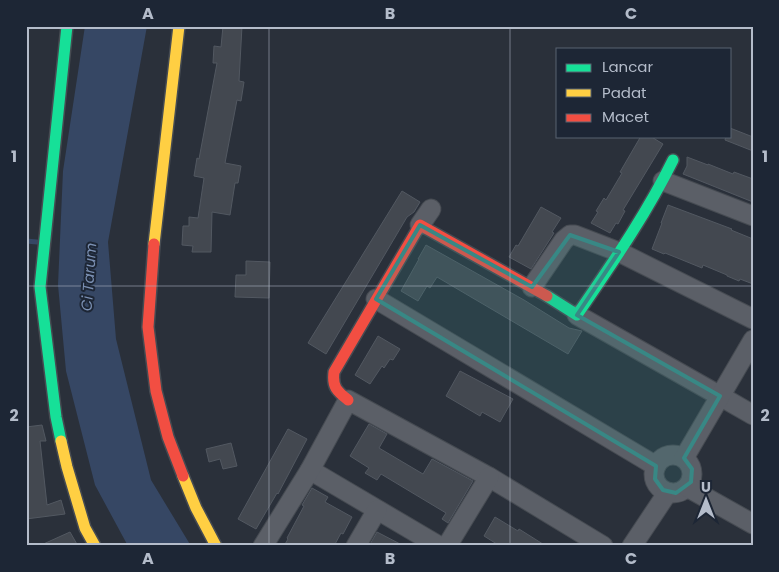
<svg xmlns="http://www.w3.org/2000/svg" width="779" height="572" font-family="Poppins,sans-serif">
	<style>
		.water { fill: #364764 }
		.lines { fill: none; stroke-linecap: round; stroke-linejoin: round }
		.stream { stroke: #364764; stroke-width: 5 }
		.building { fill: #434850; stroke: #525861 }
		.street-casing { stroke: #464b52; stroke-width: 21 }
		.fast-casing { stroke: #464b52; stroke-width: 14 }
		.slow-casing { stroke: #464b52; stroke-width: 14 }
		.jam-casing { stroke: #464b52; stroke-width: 14 }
		.street { stroke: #5b5f67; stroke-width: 19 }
		.fast { stroke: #16e098; stroke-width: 11 }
		.slow { stroke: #ffcf43; stroke-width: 11 }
		.jam { stroke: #f24e42; stroke-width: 11 }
		.marked { fill: #388885; fill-opacity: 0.2; stroke: #388885; stroke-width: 4; stroke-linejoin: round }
		.grid { fill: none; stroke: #b4bcca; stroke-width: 1; stroke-opacity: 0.55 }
		.labels { text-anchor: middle; stroke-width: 4; stroke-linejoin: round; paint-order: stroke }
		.water-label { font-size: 15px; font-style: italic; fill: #7b90b3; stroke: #1d2635 }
		.neatline { fill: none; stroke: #b4bcca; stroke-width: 2 }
		.grid-label { font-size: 16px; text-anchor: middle; font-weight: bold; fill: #b4bcca }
	</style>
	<rect width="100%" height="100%" fill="#2a303a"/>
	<polygon class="water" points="85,26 147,26 108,242 116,339 151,480 191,546 128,546 95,485 66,371 58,285 63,171"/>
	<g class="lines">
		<polyline class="stream" points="26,241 37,242"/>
	</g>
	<g class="building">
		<polygon points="223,26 242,26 239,81 244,82 241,101 237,100 225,163 241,166 238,183 235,183 230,215 212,212 211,252 192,252 193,246 182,245 183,226 189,226 189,217 198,218 204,178 194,176 197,158 199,159 217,63 213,63 214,46 221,47"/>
		<polygon points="730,128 753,137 753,151 725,140 726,136 730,136"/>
		<polygon points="641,136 650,136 663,144 623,210 625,211 618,224 616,223 610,233 591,223 598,212 596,211 604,198 606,200 622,173 620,172"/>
		<polygon points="687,157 708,165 708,164 733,174 734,172 753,179 753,202 683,174 687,166"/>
		<polygon points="402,191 420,202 414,212 407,217 326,354 308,343"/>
		<polygon points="668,205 732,229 731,230 753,239 753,284 740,279 739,281 727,276 727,275 703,265 702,268 680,259 665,253 664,254 652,249 662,223 661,223"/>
		<polygon points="541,207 561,218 552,232 554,233 531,269 509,257 516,245 518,246"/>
		<polygon points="426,245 524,300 569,328 582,331 568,354 437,277 430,288 427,286 418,301 401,291 419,259 418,259"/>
		<polygon points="246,261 270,262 269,298 235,297 236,275 246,275"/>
		<polygon points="378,336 400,349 393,360 390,359 384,368 382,366 370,384 355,375"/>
		<polygon points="460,371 513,399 500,422 482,412 480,416 446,396"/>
		<polygon points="369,424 387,434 379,448 423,474 432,459 473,481 448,523 442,519 446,513 381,474 377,480 365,473 369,468 350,456"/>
		<polygon points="42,425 46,441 40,441 47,505 61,500 65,514 26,519 26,427"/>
		<polygon points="288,429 307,439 278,494 277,493 256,529 238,519"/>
		<polygon points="231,443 237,466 223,469 220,459 209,462 206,449"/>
		<polygon points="312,488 328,497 325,502 352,517 343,534 341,533 334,546 284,546 288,539 287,538 304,506 302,505"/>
		<polygon points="495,517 518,531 519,529 546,546 500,546 484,536"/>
		<polygon points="70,532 78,546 39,546"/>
		<polygon points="377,532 404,546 369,546"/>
	</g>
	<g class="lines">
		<g class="street-casing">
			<g id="street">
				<polyline points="663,181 753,216"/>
				<polyline points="420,225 431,209"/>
				<polyline points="532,287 564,240 570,235 575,235 619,252 753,319"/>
				<polyline points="376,299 656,466"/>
				<polyline points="577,315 720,396 753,415"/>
				<circle cx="673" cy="474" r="19"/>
				<polyline points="684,458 753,340"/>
				<polyline points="310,470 439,546"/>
				<polyline points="687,487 753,524"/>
				<polyline points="263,546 310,470 348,400 489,477 603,546"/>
				<polyline points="356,546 377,510"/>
				<polyline points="447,546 489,477"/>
				<polyline points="632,546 668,492"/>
			</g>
		</g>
		<g class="fast-casing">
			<g id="fast">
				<path d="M547,296l30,19c34,-50 69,-100 96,-155"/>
				<polyline points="61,441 56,417 40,287 67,26"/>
			</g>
		</g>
		<g class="slow-casing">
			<g id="slow">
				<polyline points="154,244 179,26"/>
				<polyline points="61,441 67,467 85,528 95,546"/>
				<polyline points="183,476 196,508 216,546"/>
			</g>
		</g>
		<g class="jam-casing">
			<g id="jam">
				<polyline points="154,244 148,327 156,391 168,437 183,476"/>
				<path d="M348,400c-11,-9 -16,-13 -14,-28l86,-147 127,71"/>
			</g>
		</g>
		<use href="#street" class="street"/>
		<use href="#fast" class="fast"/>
		<use href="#slow" class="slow"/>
		<use href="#jam" class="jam"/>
	</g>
	<path class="marked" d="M420,225l112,62 38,-52 49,17 -42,63 143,81 -36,62 8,11 -1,13 -15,11 -13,-3 -8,-11 1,-13 -280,-167z"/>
	<path class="grid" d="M269,26v520M510,26v520M26,286h727"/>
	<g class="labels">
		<g class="water-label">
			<text transform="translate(89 277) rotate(-86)" y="5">Ci Tarum</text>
		</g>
	</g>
	<rect width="779" height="572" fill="none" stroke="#1d2635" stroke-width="55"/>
	<rect x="556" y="48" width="175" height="90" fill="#1d2635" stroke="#596271"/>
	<rect x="566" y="64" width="25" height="8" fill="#16e098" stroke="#596271"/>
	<text x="602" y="72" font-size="15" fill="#b4bcca">Lancar</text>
	<rect x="566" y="89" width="25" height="8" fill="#ffcf43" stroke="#596271"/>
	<text x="602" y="98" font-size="15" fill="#b4bcca">Padat</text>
	<rect x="566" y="114" width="25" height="8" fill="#f24e42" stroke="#596271"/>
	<text x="602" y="122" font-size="15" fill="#b4bcca">Macet</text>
	<g transform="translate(706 500)" stroke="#1d2635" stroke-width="4" paint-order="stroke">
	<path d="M0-4L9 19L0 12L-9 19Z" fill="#b4bcca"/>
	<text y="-8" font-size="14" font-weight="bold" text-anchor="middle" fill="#b4bcca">U</text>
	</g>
	<rect x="28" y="28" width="724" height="516" class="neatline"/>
	<g class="grid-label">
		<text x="148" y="19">A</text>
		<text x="390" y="19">B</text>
		<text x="631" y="19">C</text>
		<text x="14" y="162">1</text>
		<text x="765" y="162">1</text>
		<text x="14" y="421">2</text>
		<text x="765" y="421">2</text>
		<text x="148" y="564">A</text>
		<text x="390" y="564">B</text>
		<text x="631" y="564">C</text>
	</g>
</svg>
